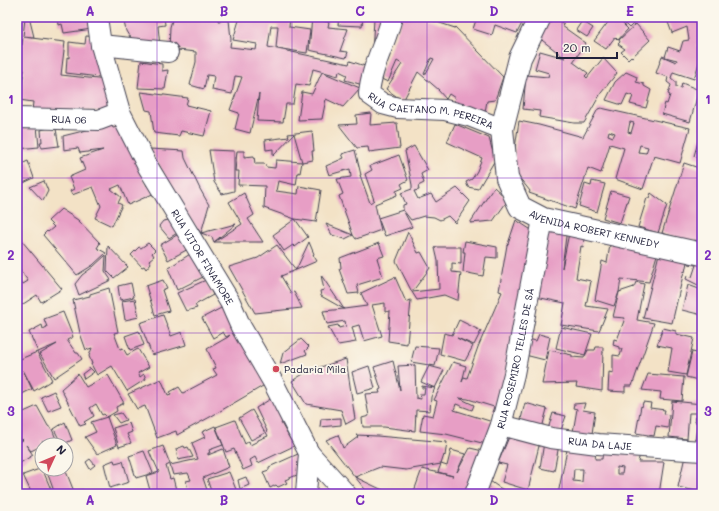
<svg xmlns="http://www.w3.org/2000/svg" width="719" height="511" font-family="Mali,sans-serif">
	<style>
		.building { fill: #e79ec5; fill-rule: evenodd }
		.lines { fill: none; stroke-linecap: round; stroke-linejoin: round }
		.street-casing { stroke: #413f50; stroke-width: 22 }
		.secondary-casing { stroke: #413f50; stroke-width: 24 }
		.street { stroke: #fff; stroke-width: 20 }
		.secondary { stroke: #fff; stroke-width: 22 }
		.grid { fill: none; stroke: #7b2cbf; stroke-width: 1; stroke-opacity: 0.55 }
		.poi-dot { fill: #d1495b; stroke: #fbf7ec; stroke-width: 1.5 }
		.labels { text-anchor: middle; stroke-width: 3.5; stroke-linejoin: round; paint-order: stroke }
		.street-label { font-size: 10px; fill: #22223b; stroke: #fbf7ec }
		.poi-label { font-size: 10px; fill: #22223b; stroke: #fbf7ec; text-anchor: start }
		.neatline { fill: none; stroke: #7b2cbf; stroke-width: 1.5 }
		.grid-label { font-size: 13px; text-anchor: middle; font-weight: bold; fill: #7b2cbf }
	</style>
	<rect width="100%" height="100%" fill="#fbf7ec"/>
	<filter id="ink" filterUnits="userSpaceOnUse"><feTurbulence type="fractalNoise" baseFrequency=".025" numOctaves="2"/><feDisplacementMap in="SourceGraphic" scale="8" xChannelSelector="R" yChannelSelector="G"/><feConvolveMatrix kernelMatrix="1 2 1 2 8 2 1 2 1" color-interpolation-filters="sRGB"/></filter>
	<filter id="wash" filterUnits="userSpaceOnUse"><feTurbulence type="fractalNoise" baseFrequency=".012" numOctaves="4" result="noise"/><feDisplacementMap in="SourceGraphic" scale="16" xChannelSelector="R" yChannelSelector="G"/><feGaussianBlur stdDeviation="0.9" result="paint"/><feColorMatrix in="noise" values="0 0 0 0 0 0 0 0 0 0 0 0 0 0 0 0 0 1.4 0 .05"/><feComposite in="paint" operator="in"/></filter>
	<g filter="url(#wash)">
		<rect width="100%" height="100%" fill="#f3e2c6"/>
		<g id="blocks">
			<g class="building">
				<polygon points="29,17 34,37 23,36 25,18"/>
				<polygon points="58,17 89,17 92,29 64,33 62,24 59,25"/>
				<polygon points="123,17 164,17 165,25 158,26 160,47 132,44 131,37 129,36 126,31"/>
				<polygon points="173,17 219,17 218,21 229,20 231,39 230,47 256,50 257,44 233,40 240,17 290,17 289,27 310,30 307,53 276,48 278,26 271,26 268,47 349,64 350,61 368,67 363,85 345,80 347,75 339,71 338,76 313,69 309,86 296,84 293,104 286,104 283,122 257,121 259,94 250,133 235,129 239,113 230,110 242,77 235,76 232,94 212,90 214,76 207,75 204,89 190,85 196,62 196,52 169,49 170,27"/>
				<polygon points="312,17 324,17 324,21 329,22 328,27 348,29 340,51 348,52 346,58 309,50"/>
				<polygon points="339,17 363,17 362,26 338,25"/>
				<polygon points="369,17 391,17 372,54 374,19"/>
				<path d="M403,17h19l33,11v-1l48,50 -8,23 -8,1 -2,11 -32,-8 2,-6 -6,-4 -3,5 -8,-9h1l-21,-18 -15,29 -17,-12 16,-25 -5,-3 -9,21 -9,-4zM431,58l3,1 -9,16 -1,-1z"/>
				<polygon points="477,17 519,17 524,19 517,33 495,25 492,35 473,29"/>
				<polygon points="552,17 564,24 562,26 586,43 573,62 588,73 585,76 587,78 603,58 617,73 601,93 584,123 574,123 539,117 540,111 523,109 526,75 548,77 549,73 535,69 540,51 565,58 538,37"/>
				<polygon points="612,17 616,17 628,29 618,40 615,37 606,49 594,41"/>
				<polygon points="618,17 629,17 635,22 629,28"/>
				<polygon points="666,17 690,17 691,19 693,19 695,18 694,17 702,17 702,38 698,39 697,47 702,48 702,53 694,79 673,72 671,78 676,82 676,87 681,88 682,83 699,90 690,122 662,114 665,103 667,104 670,95 668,94 671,85 667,82 668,77 656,73 662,56 676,62 677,60 665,57 668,47 680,51 683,41 689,40 687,27 672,33"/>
				<polygon points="582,21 593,28 587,37 576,30"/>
				<polygon points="636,24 650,40 632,57 631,56 628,59 621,52 625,49 618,44 620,42 619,40"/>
				<polygon points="86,36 99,37 107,78 66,73 67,57 69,58 69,42 85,44"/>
				<polygon points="23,37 65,42 61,75 107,80 112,111 32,111 33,102 19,100 24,70 18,69 19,65 17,65 17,44 22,45"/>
				<polygon points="141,61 162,64 162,71 168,70 165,89 138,88"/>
				<polygon points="322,72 360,88 343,107 326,99 322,119 298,120 302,92 312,94"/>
				<polygon points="626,72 637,77 636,82 644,84 644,86 651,90 646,108 630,104 633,96 627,94 622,105 606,100 615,82"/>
				<polygon points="141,92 188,98 186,105 211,111 204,136 181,131 179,136 154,133 151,111 146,110"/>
				<path d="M601,108l89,20 -10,35 -26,-7 -11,33 -28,-10 9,-31 -14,-4 -9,29 -13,-5 -13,41 -46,-16 1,-2 -16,-20v-16l5,-34 20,4 44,12 15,-28zM630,122l4,1 -3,10 -3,-1zM609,131l6,2 -2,4 -5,-2zM640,145l8,2 -2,6 -8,-1z"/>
				<polygon points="371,113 370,125 397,123 400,148 369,152 368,147 357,148 339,125 357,124 356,115"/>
				<polygon points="111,124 113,128 124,126 147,186 152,184 157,192 128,205 120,185 111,189 121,197 118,203 122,205 112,226 95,218 101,206 93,187 72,195 70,191 74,189 69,177 85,170 80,158 103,150 80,153 78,148 64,150 63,136"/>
				<polygon points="455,124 489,138 495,160 478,189 468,187 466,182 472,179 477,171 482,158 447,142"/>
				<polygon points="37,126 39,147 17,149 17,127"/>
				<polygon points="49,128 56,129 59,146 42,148 40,142 42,142 41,130"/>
				<polygon points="312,131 314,151 312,151 313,160 302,162 300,173 298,172 296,185 278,181 276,191 298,194 299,186 321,190 316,222 295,219 264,208 265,186 238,185 239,171 235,171 237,151 244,151 244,157 254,156 255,164 265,164 266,167 275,168 276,160 302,162 294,134 273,156 273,149 266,150 265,140 289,137 288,134"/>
				<polygon points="699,138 702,139 702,159 694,156"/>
				<polygon points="414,146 428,170 421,174 424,183 418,186 419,190 414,191 418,199 431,194 436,202 457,188 470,201 455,223 448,216 440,220 434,217 424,216 411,220 403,210 403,205 406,204 401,193 412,189 412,185 405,151"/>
				<polygon points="150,149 184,151 185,158 200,189 209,205 201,233 175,200 163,172"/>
				<polygon points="209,150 234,151 234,191 222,194 214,182"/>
				<polygon points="355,150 361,175 360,175 370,203 374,200 365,174 372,170 370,166 399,155 408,180 401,184 403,188 396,191 397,195 375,204 378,218 403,210 412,227 385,236 378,218 381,230 356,239 353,235 339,196 343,194 337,179 351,177 350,169 329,175 326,166 344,158 342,154"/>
				<polygon points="28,161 34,178 17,186 17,166"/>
				<polygon points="684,163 702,169 702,241 693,240 693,242 662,233"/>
				<polygon points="44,181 48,191 43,201 30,187"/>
				<polygon points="592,181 605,184 597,212 579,206 585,184 591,186"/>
				<polygon points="494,187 508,200 493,221 470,223"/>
				<polygon points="611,191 629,196 620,223 603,218"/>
				<polygon points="244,193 254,215 248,219 263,242 214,242 212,237 201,233 236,224 214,242 242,224 229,202"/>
				<polygon points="651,193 667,205 658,233 638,227 647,198 649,198"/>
				<polygon points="61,209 78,220 100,243 97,248 106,253 93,265 77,275 43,235 47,231 48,232 54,227 48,221"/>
				<polygon points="175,216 184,229 169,238 159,226 163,221 169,220"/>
				<polygon points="295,219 308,237 295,247 293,245 284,251 273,235"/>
				<polygon points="516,220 536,233 498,414 492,412 494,407 468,399 459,398 474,405 472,410 456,404 454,410 496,423 490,445 446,434 420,431 423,414 433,416 437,401 434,400 453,362 466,366 462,382 464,377 467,378 478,347 502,292 499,291 507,245 508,244"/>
				<polygon points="326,224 353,235 345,239 332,235"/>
				<polygon points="548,225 567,228 562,268 570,228 585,231 583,247 581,246 576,278 591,281 586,306 608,309 599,331 561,325 565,303 536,297"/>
				<polygon points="182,232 192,247 168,260 160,245"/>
				<polygon points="408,232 418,253 421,252 430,268 412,292 396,261"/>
				<polygon points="17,235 62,289 41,302 37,295 17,308 17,283 20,280 23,284 28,281 17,265"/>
				<polygon points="611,239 659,248 649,282 621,279 619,292 614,306 595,300 602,261 607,263"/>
				<polygon points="465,241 497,247 497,258 486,257 483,276 463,272 465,252 463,252"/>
				<polygon points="309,242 314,254 313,255 317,261 296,270"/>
				<polygon points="148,243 155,250 152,253 154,256 149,260 151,263 146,269 144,266 142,267 131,255 139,247 141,248"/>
				<polygon points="379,243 384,256 377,258 383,277 357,285 359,293 348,294 339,269 341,268 340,258"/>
				<polygon points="277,245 296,270 281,276 291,293 294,292 302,308 255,313 229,267 258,258"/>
				<polygon points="108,246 128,267 114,278 107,271"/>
				<polygon points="661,246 689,252 685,272 684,271 672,323 643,318"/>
				<polygon points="437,247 461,247 461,264 452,263 452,272 461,273 458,300 456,300 444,295 417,300 412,292 439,289 438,261 435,248"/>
				<polygon points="195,251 203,277 177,290 168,268"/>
				<polygon points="106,255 105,271 111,280 79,295 75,284 82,275 93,267"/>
				<polygon points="690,261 702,264 702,287 686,279 687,276 692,277 696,265 689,264"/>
				<polygon points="321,275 344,309 321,296 320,291 324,290"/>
				<polygon points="395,277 406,302 411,300 407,344 388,341 390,311 385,312 385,303 372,305 382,336 364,341 359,325 352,327 356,342 338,345 328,327 338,325 339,328 346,326 345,321 327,324 323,311 344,309 367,306 361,293"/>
				<polygon points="163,280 167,288 162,290 169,311 155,315 146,286"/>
				<polygon points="206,280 213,295 195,305 197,308 186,311 177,293"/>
				<polygon points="636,282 644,284 637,320 654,323 632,386 625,386 625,392 608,391 609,372 613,373 613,355 620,356 622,349 619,349 619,347 613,345 614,339 617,340 625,318 613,317 619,292 634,287"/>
				<polygon points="131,283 134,297 120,300 118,286"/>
				<polygon points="688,285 702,290 702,315 682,310"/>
				<polygon points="109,288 118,332 114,333 120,349 123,348 127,355 138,349 149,367 138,373 140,377 144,374 146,379 127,391 112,366 97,375 91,364 92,364 89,356 92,348 86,350 80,333 74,305 73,300 90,296 90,294"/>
				<polygon points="135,299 139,317 125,320 122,301"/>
				<polygon points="225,306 268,383 210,417 177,435 176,431 157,438 145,406 137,409 128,394 161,379 168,395 171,394 170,392 179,387 183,393 217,375 213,369 216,368 207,349 228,337 230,335 226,337 223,332 213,338 202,318"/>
				<polygon points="63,312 73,337 67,340 76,353 78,353 82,359 54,378 40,354 57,344 38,352 29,332 42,325 43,329 47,327 44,319"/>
				<polygon points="163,315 171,336 182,332 186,345 152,355 140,323"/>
				<polygon points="459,320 481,331 474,345 457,338 473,346 465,361 440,354 444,333 452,335"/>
				<polygon points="561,327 592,334 585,355 556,348"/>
				<polygon points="663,328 676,331 676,334 694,338 686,375 668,372 672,348 657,345"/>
				<polygon points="139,331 144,345 130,350 125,336"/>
				<polygon points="539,334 550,337 545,360 521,354 524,338 536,341"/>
				<polygon points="301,339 309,347 305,351 307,354 280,364 283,353"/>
				<polygon points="415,346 439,348 435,366 411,362"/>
				<polygon points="596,347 603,347 602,391 576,387 577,383 542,384 549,350 572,355 572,357 584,358 588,350 595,350"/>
				<polygon points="37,352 52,380 34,391 23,370 32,389 18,396 17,398 17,357 18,360"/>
				<polygon points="692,352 702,354 702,381 686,377"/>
				<polygon points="346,359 355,419 346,424 341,410 306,404 292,381 308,371"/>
				<polygon points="393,361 400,390 398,366 415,365 416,398 421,399 420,394 424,394 425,388 422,388 422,386 435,388 431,397 430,411 416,410 415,431 384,427 363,427 362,418 369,416 365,394 380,393 379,390 381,389 374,367"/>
				<polygon points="369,366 375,388 357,393 352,372"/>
				<polygon points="429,366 444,370 435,388 421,382"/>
				<polygon points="90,368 94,372 84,379 82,374"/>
				<polygon points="78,374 86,387 108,375 124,403 116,407 117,411 107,417 104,414 102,415 96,404 90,408 94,416 84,422 86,424 80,426 61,389"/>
				<polygon points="648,374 684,377 682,401 660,399 661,392 642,390"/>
				<polygon points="54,391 61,406 48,411 41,397"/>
				<polygon points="277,395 289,419 281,423 294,446 258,463 255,457 250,460 252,466 243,470 234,449 226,452 216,427 235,420 245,444 249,441 250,445 258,441 258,440 268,436 266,432 267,431 256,408"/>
				<polygon points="672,401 702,404 702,413 689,413 687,439 669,437"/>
				<polygon points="643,402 651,403 650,408 665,410 664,414 669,415 668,428 656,426 654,436 636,433 641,406 642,407"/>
				<polygon points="525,403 547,409 541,432 519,427"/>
				<polygon points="585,403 583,410 595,412 591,441 572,438 577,409 573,408 574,404"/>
				<polygon points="37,406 48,426 52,429 56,439 45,444 43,441 42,442 43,445 31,451 26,445 33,455 17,465 17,443 23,440 22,439 17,442 17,430 20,433 17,428 17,415"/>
				<polygon points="252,410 265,433 251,440 239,418"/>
				<polygon points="121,413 126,420 119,423 113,415"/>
				<polygon points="553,413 566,416 560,433 548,429"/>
				<polygon points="696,415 702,416 702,441 695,440 698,422 695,422"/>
				<polygon points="107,417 117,445 97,454 85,437 96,432 91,422"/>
				<polygon points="341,418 341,425 320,427 321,419"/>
				<polygon points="65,422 72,440 62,445 54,429"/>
				<polygon points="129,423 132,432 127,434 131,443 119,447 113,428"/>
				<polygon points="215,426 223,445 209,450 210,453 208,453 208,455 223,449 229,467 203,478 208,493 189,494 186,481 191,480 188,473 173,475 170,465 198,459 192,443 205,437 202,432"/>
				<polygon points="338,435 343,448 358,437 356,435 377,436 447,442 445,456 444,455 441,464 406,470 380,467 355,477 326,440"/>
				<polygon points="509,437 541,438 528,490 502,482 507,465 498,463"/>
				<polygon points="544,442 559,445 554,471 540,468"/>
				<path d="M568,445l29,1 -2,13h7l1,-10 15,1v6l1,-7 22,1 -3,12h26l-5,32h-101zM617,467l6,1 -1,6h-5zM574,469h9l-1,13 -9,-1z"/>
				<polygon points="163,446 170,464 166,466 170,479 173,478 177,494 151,494 146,476 159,472 154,461 153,461 149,451"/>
				<polygon points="184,446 185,448 188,447 193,457 178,460 176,449"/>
				<polygon points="470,448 487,452 470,494 413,494 422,469 453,476 438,472 441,464 447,466 451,450 465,454 457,472"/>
				<polygon points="144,451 153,473 136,478 129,456"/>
				<polygon points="686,452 702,456 702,483 700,492 678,487"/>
				<polygon points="298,454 304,472 285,480 287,483 278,487 276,485 270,488 263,472 269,470 269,467"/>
				<polygon points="90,459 95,465 90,469 86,462"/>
				<polygon points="114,460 115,463 123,461 129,482 110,488 104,464"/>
				<polygon points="42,468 52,492 48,494 32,494 23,475"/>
				<polygon points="56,469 65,469 75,494 55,494 47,472"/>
				<polygon points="229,472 237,492 231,494 212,494 207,479"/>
				<polygon points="246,477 249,485 240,489 238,480"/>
				<polygon points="355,477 391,494 369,494"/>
				<polygon points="490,481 500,488 511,494 485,494"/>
				<polygon points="83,490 85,494 80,494 79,491"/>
				<polygon points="102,492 103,494 93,494 93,493"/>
				<polygon points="532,492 549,493 549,494 531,494"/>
			</g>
		</g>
	</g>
	<g filter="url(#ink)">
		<use href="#blocks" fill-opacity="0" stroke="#413f50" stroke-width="1"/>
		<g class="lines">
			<g class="street-casing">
				<g id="street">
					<path id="s1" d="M97,17l4,28 19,67 28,55 82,135 11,25 32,55 36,71 -3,41"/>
					<path id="s2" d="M392,17c-6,26 -21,50 -23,77l14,10 15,4 47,2 24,6 33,13"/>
					<polyline points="101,45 168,52"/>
					<path id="s3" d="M17,118l82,2 21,-8"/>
					<path id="s4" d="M501,425l50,13 47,6 104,7"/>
					<polyline points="309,453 346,494"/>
					<path id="s5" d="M475,494l26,-69 13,-51 29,-155"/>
				</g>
			</g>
			<g class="secondary-casing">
				<g id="secondary">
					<path id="s6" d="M540,17l-20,41 -18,71 5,49 13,29 23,12 159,35"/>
				</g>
			</g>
			<use href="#street" class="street"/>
			<use href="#secondary" class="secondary"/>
		</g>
	</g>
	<path class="grid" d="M157,17v477M292,17v477M427,17v477M562,17v477M17,178h685M17,333h685"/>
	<circle class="poi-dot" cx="276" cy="369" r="4"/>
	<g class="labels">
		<g class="street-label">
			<text dy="4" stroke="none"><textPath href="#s2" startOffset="146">RUA CAETANO M. PEREIRA</textPath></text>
			<text dy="4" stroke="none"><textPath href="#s3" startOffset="52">RUA 06</textPath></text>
			<text dy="4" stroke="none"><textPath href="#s6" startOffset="278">AVENIDA ROBERT KENNEDY</textPath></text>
			<text dy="4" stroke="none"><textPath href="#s1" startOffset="265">RUA VITOR FINAMORE</textPath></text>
			<text dy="4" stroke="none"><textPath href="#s5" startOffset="142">RUA ROSEMIRO TELLES DE SÁ</textPath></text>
			<text dy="4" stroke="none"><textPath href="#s4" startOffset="101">RUA DA LAJE</textPath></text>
		</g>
		<g class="poi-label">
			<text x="284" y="373">Padaria Mila</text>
		</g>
	</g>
	<rect width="719" height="511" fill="none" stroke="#fbf7ec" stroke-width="44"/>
	<g transform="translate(54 457) rotate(46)"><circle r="19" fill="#fbf7ec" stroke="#a4a2a5"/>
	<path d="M0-3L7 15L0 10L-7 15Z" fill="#d1495b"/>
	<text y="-6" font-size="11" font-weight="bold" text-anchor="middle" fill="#22223b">N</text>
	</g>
	<path d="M557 52v6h60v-6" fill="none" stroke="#22223b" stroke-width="2"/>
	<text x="563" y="52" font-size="12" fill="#22223b" stroke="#fbf7ec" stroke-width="3" paint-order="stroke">20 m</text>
	<rect x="22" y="22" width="675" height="467" class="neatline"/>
	<g class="grid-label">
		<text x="90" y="16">A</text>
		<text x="224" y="16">B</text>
		<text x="360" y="16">C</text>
		<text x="494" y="16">D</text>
		<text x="630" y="16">E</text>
		<text x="11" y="104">1</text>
		<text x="708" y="104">1</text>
		<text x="11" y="260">2</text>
		<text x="708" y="260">2</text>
		<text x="11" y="416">3</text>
		<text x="708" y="416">3</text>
		<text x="90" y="505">A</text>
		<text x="224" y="505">B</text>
		<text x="360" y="505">C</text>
		<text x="494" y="505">D</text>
		<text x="630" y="505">E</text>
	</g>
</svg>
